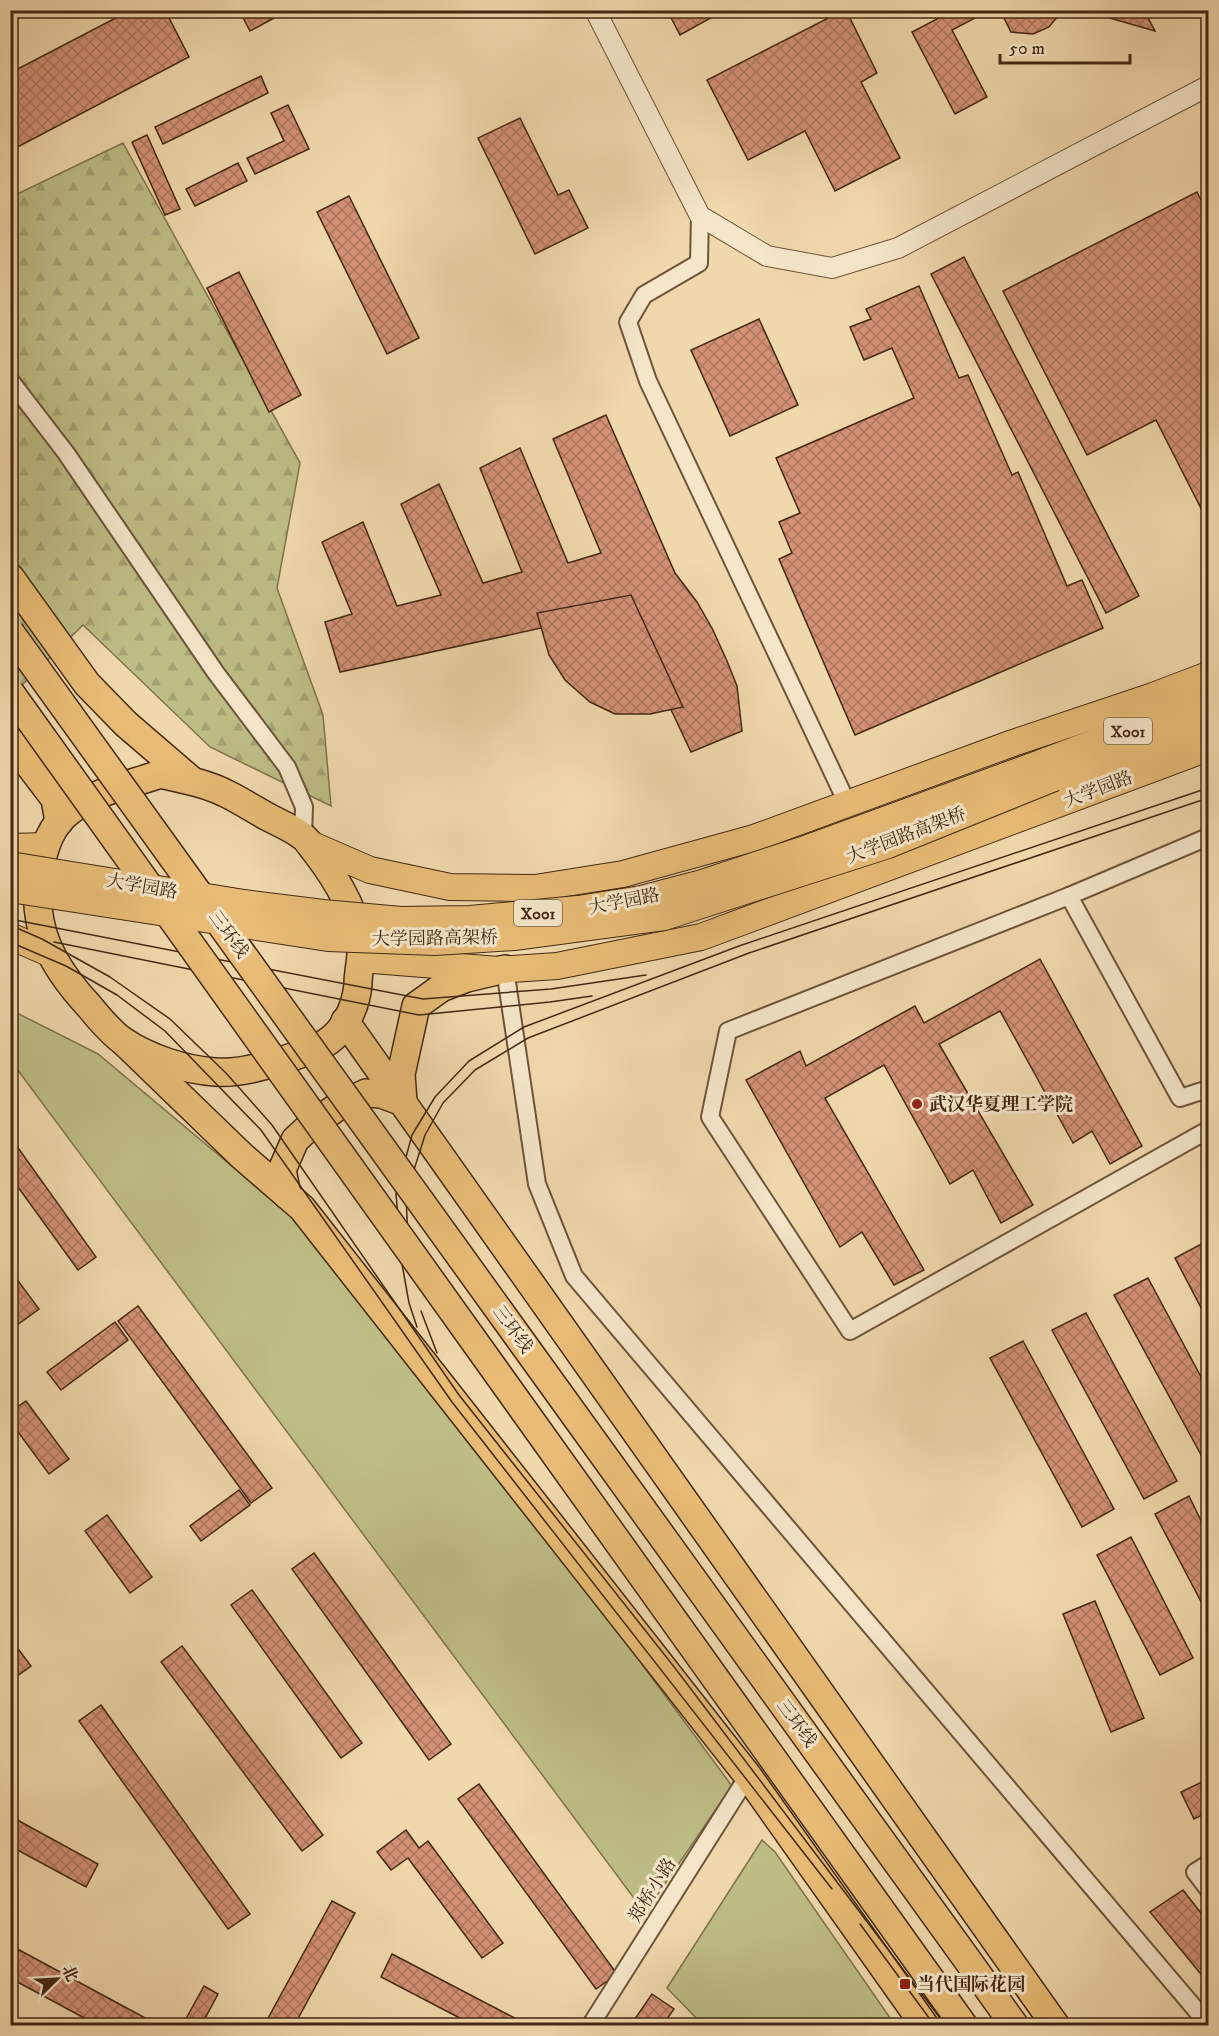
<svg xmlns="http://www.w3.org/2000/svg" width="1219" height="2036" font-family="'IM FELL DW Pica','Noto Serif SC',serif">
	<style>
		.forest { fill: url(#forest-firs); stroke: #80724c; stroke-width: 1.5 }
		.green { fill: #bebd86; stroke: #80724c; stroke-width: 1.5 }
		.building { fill: url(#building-cross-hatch); stroke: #432812; stroke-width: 1.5 }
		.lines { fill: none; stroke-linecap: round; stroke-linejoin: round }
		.minor-casing { stroke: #6e5439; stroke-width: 20 }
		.tertiary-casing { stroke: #6e5439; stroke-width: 22 }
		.primary-casing { stroke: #432812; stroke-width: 28 }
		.trunk-casing { stroke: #432812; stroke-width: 30 }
		.minor { stroke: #f5e6ca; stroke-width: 16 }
		.tertiary { stroke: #f5e6ca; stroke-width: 20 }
		.primary { stroke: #e8bc76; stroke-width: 26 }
		.trunk { stroke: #e8bc76; stroke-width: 27 }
		.tram { stroke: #432812; stroke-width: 1.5 }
		.primary-bridge-casing { stroke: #432812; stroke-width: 28; stroke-linecap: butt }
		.trunk-bridge-casing { stroke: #432812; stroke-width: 30; stroke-linecap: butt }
		.primary-bridge { stroke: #e8bc76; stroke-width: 26 }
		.trunk-bridge { stroke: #e8bc76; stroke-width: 27 }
		.poi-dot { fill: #8f2418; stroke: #f5e6ca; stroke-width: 2 }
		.labels { text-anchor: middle; stroke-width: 6; stroke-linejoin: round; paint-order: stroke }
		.shield { fill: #f5e6ca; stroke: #786149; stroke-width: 1.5 }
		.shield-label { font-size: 16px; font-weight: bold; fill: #432812 }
		.street-label { font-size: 18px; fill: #432812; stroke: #f5e6ca }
		.poi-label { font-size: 18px; font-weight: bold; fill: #432812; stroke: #f5e6ca; text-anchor: start }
	</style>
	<defs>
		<pattern id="forest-firs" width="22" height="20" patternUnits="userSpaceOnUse" patternTransform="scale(1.5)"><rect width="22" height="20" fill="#bebd86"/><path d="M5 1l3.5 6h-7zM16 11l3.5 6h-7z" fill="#a4a273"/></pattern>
		<pattern id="building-cross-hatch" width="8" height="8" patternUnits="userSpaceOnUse" patternTransform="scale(1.5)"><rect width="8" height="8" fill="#d39176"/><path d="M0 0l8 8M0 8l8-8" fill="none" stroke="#ad765f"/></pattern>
	</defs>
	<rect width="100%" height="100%" fill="#f0d8ad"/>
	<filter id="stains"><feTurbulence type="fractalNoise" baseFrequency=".00333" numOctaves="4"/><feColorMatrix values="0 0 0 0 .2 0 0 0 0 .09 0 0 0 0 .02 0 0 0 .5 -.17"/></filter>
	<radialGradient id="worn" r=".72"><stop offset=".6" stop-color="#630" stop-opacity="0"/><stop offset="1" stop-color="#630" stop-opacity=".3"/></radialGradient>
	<polygon class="forest" points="123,143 300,463 277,588 323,715 331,806 210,747 83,625 11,696 11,197"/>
	<g class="green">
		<polygon points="11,1010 98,1054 258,1188 307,1196 647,1671 732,1786 645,1913 11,1061"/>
		<polygon points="762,1840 775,1852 895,2025 703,2025 667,1988"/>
	</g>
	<g class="building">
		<polygon points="131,10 165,10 189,57 10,151 10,73"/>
		<polygon points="239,10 289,10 250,31"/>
		<polygon points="667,10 725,10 680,35"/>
		<polygon points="844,10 846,10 877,73 861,82 900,158 835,191 805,131 748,160 707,80"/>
		<polygon points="954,10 990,10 952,30 987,97 955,114 912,32"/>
		<polygon points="1000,10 1063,10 1049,27 1033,34 1011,32"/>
		<polygon points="1082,10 1144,10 1155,31"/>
		<polygon points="261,76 268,93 163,144 155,127"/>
		<polygon points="288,105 309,149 255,174 247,158 284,141 271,113"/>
		<polygon points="520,118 558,195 569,190 588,228 535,254 478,138"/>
		<polygon points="147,135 180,209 165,215 132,142"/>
		<polygon points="238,163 247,181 195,206 186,189"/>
		<polygon points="1197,192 1208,214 1208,522 1156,420 1087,455 1003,291"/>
		<polygon points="349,196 419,338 387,354 317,212"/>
		<polygon points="964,257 1139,596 1106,613 931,274"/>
		<polygon points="239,272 301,395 269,412 207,288"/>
		<polygon points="919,286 959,378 968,375 1012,475 1018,472 1067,586 1082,580 1103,628 855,735 779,559 792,553 779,522 800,513 776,458 914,398 892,348 864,360 850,327 871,319 866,309"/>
		<polygon points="759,319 798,405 730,436 691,350"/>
		<polygon points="606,415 675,573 697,602 713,630 727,661 737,686 742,731 691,752 624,610 340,672 325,622 352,614 322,542 363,522 397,606 441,595 401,504 439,484 483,583 522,572 480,468 520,448 568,563 601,553 553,439"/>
		<polygon points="631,595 683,707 650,714 615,714 590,702 565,680 549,655 537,613"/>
		<polygon points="1040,959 1142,1146 1110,1164 1092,1131 1073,1143 1000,1011 939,1044 1033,1205 1001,1223 973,1170 950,1184 884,1065 825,1098 924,1270 894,1285 862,1232 840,1247 746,1080 800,1051 806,1066 915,1006 924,1023"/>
		<polygon points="11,1138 96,1257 78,1270 10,1176"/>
		<polygon points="1207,1241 1208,1243 1208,1321 1175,1258"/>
		<polygon points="10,1270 39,1309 17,1325 10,1316"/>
		<polygon points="1148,1278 1208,1390 1208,1463 1206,1464 1114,1295"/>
		<polygon points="138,1306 272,1488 251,1503 118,1321"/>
		<polygon points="1086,1313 1177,1481 1144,1499 1052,1330"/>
		<polygon points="115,1322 128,1340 61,1390 47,1372"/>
		<polygon points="1023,1341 1114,1509 1082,1527 990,1358"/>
		<polygon points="26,1401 69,1459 49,1474 10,1421 10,1412"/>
		<polygon points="239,1490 250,1505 201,1541 190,1526"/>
		<polygon points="1189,1496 1208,1535 1208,1615 1155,1514"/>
		<polygon points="107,1515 152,1577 130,1593 85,1531"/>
		<polygon points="1131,1537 1193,1658 1160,1675 1097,1555"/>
		<polygon points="314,1553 451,1744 429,1760 292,1569"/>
		<polygon points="252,1590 362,1743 341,1758 231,1605"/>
		<polygon points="1095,1601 1144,1718 1111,1732 1063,1614"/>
		<polygon points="10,1638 31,1666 10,1681"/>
		<polygon points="182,1646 323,1835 302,1851 161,1662"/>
		<polygon points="101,1705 250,1914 228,1929 79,1721"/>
		<polygon points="1208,1779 1208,1812 1194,1819 1181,1792"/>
		<polygon points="479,1784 617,1974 596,1989 458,1799"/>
		<polygon points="10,1816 98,1864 86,1887 10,1846"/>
		<polygon points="406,1830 419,1848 428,1841 503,1943 482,1958 408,1858 391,1870 377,1852"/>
		<polygon points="1183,1890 1208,1922 1208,1983 1150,1912"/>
		<polygon points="332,1901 355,1913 294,2026 273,2026 266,2022"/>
		<polygon points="10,1945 160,2026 99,2026 10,1978"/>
		<polygon points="392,1954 530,2026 475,2026 381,1977"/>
		<polygon points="204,1986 218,1994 201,2026 182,2026"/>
		<polygon points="652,1994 674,2009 662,2026 630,2026"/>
	</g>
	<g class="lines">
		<g class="minor-casing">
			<g id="minor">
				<polyline points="700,216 699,263 644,295 628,322 648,381 848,805"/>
				<polyline points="10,380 66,453 216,673 287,767 304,807 303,836"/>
				<polyline points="1208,837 1069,896 1180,1098 1208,1089 1208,1091"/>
				<polyline points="1069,896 728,1031 710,1117 850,1331 1208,1130"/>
				<polyline points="505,969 537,1184 574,1276 1208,2024"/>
				<polyline points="1208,1864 1195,1872 1208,1889"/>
				<polyline points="590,2026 748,1776"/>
			</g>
		</g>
		<g class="tertiary-casing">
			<polyline id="tertiary" points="595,10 700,216 767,256 832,268 898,248 1208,86"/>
		</g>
		<g class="primary-casing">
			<g id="primary">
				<polyline points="1046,761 1208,700"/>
				<polyline points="1054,778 1208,723"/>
				<polyline points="308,843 370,870 450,887 535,888 623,874 754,838 1013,743 1153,696 1208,675"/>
				<polyline points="10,847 46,846"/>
				<polyline points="10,936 51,954"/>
				<polyline points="361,959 498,970 557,966 701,937 1208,748"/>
			</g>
		</g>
		<g class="trunk-casing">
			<g id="trunk">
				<polyline points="10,577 87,684 126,724 190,779"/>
				<polyline points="10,740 55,799 59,822"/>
				<path d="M160,774c22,5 45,9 65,19 15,7 28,16 43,24 11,6 24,11 34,19 5,3 9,10 13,15 21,27 41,60 46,95 1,13 -3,25 -3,38 -2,25 -16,53 -40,63 -29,12 -72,28 -103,25 -30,-2 -67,-14 -92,-31 -13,-9 -24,-23 -34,-35 -37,-40 -59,-79 -49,-136 4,-23 11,-45 30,-59 23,-19 62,-27 90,-37z"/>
				<polyline points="345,1021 1056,2026"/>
				<polyline points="123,1041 242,1156 302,1208 748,1776 925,2026"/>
				<polyline points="287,1195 282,1170 295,1140 309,1127 340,1105 366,1093 381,1094 403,1102 401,1074 416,1006 441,988 467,978 505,969"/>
			</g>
		</g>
		<use href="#minor" class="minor"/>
		<use href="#tertiary" class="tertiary"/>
		<use href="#primary" class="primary"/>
		<use href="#trunk" class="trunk"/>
		<g class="tram">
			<polyline points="10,919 423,999 551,989 646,975"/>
			<polyline points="10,925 42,939 110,977 170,1019 226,1073 272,1125 459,1395 675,1668 946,2026"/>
			<polyline points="10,942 66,966 117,995 165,1031 261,1130 452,1402 832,1889"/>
			<polyline points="54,942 419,1015 550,1002 592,996"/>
			<polyline points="408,1241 406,1195 425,1135 443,1103 475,1070 528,1038 749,953 1208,798"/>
			<polyline points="421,1311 437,1353"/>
			<polyline points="417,1327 409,1303 402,1264 396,1194 412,1135 435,1097 469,1061 524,1027 739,946 1208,788"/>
			<polyline points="860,1924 935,2026"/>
		</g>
		<g class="primary-bridge-casing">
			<g id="primary-bridge">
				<polyline points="10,865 244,903 323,913 401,920 470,919 578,909 641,899 702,883 808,848 1046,761"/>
				<polyline points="10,889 328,938 435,942 514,937 664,917 888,845 1054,778"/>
			</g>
		</g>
		<g class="trunk-bridge-casing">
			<g id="trunk-bridge">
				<polyline points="10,632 1015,2026"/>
				<polyline points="10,692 964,2026"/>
			</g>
		</g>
		<use href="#primary-bridge" class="primary-bridge"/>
		<use href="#trunk-bridge" class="trunk-bridge"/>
	</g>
	<g class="poi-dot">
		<circle cx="917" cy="1104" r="6"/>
		<rect x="899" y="1978" width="12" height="12" rx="3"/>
	</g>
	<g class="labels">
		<g class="shield">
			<rect x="1104" y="718" width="48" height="26" rx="4.5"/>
			<rect x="514" y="900" width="48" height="26" rx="4.5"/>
		</g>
		<g class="shield-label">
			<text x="1128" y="737">X001</text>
			<text x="538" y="919">X001</text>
		</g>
		<g class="street-label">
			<text transform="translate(1098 789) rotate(-21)" y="6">大学园路</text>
			<text transform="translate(906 835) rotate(-21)" y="6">大学园路高架桥</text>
			<text transform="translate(142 886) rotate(10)" y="6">大学园路</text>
			<text transform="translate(624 901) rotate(-11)" y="6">大学园路</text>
			<text transform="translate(229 934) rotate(54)" y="6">三环线</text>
			<text transform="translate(435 938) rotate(-1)" y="6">大学园路高架桥</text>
			<text transform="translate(513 1329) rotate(54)" y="6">三环线</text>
			<text transform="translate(797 1723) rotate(54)" y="6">三环线</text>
			<text transform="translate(652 1890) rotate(-58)" y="6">郑桥小路</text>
		</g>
		<g class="poi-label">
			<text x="929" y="1110">武汉华夏理工学院</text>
			<text x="917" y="1990">当代国际花园</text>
		</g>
	</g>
	<rect width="1219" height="2036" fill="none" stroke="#f0d8ad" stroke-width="36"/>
	<rect x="12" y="12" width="1195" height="2012" fill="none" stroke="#432812" stroke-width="3"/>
	<rect x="18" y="18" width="1183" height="2000" fill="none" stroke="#432812" stroke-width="1.5"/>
	<g transform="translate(57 1979) rotate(66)" stroke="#f5e6ca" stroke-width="4.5" paint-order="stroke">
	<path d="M0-4.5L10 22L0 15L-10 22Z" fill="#432812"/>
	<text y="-9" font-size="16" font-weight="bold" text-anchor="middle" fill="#432812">北</text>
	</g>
	<path d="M1000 54v9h130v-9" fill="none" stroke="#432812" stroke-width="3"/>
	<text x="1009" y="54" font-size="18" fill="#432812" stroke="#f5e6ca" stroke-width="4.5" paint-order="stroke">50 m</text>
	<rect width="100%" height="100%" filter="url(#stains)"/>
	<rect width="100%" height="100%" fill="url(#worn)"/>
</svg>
